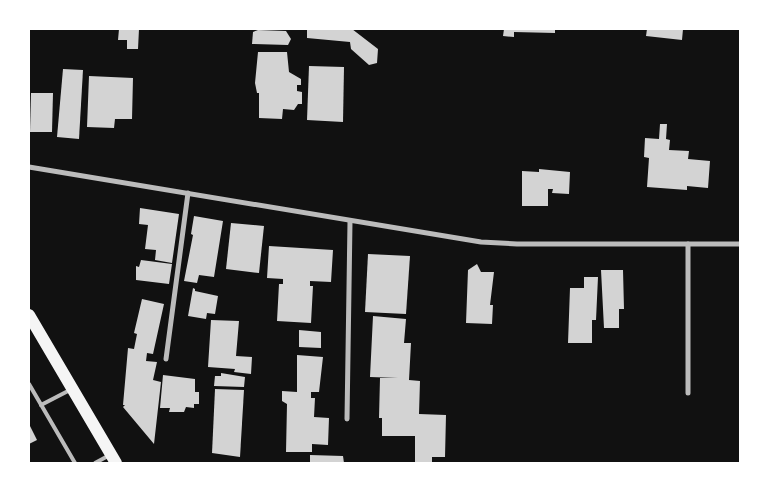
<svg xmlns="http://www.w3.org/2000/svg" width="769" height="492" font-family="'DejaVu Sans',sans-serif">
	<style>
		.building { fill: #d3d3d3 }
		.lines { fill: none; stroke-linecap: round; stroke-linejoin: round }
		.service { stroke: #bcbcbc; stroke-width: 4 }
		.minor { stroke: #bcbcbc; stroke-width: 5 }
		.primary { stroke: #f5f5f5; stroke-width: 12 }
	</style>
	<rect width="100%" height="100%" fill="#111"/>
	<g class="building">
		<polygon points="119,29 139,29 138,49 127,49 127,40 118,40"/>
		<polygon points="307,29 352,29 378,49 377,63 369,65 351,49 350,42 307,38"/>
		<polygon points="504,29 555,29 555,33 514,32 514,37 503,36"/>
		<polygon points="647,29 683,29 682,40 646,36"/>
		<polygon points="258,30 286,31 291,39 288,45 252,44 253,32"/>
		<polygon points="258,52 287,52 289,72 301,79 301,85 297,85 297,91 302,92 302,104 298,104 294,110 283,109 282,119 259,118 259,93 257,93 255,83"/>
		<polygon points="309,66 344,67 343,122 307,120"/>
		<polygon points="63,69 83,70 79,139 57,137"/>
		<polygon points="89,76 133,78 132,119 115,119 114,128 87,127"/>
		<polygon points="31,93 53,93 52,132 30,132"/>
		<polygon points="660,124 667,124 666,139 670,140 669,150 689,151 688,159 710,161 708,188 687,186 687,190 647,187 649,158 644,157 645,138 659,139"/>
		<polygon points="539,169 570,172 569,194 552,193 553,189 548,189 548,206 522,206 522,171 539,172"/>
		<polygon points="140,208 179,214 172,263 155,260 156,250 145,249 148,225 139,224"/>
		<polygon points="194,216 223,221 214,277 199,275 197,283 184,281 193,235 191,234"/>
		<polygon points="231,223 264,226 259,273 226,269"/>
		<polygon points="269,246 333,250 331,282 310,281 310,286 313,286 311,323 277,321 279,284 283,284 283,279 267,278"/>
		<polygon points="368,254 410,256 406,314 365,312"/>
		<polygon points="141,260 172,264 169,284 136,280 136,266 139,267"/>
		<polygon points="477,264 481,272 494,272 490,305 493,305 492,324 466,323 468,270"/>
		<polygon points="601,270 623,270 624,309 619,309 619,328 604,328"/>
		<polygon points="584,277 598,277 596,320 592,320 592,343 568,343 570,288 584,288"/>
		<polygon points="193,288 195,289 195,291 218,296 215,314 207,313 206,319 188,316"/>
		<polygon points="142,299 164,304 153,354 147,353 146,361 157,362 153,380 161,382 154,444 123,407 125,405 123,405 128,348 134,349 137,334 134,333"/>
		<polygon points="373,316 406,319 404,343 411,343 409,380 420,381 419,414 446,415 445,457 432,457 432,463 415,463 415,436 382,436 382,418 379,418 380,378 398,378 370,377"/>
		<polygon points="211,320 239,321 236,356 252,357 251,374 234,372 235,369 208,367"/>
		<polygon points="299,330 321,332 321,348 299,347"/>
		<polygon points="297,355 323,357 319,392 311,392 311,398 315,398 314,417 329,418 328,445 312,444 312,452 286,452 287,404 282,401 282,391 297,392"/>
		<polygon points="221,373 245,377 244,387 214,386 215,376 221,376"/>
		<polygon points="163,375 195,379 195,392 199,392 199,404 194,404 194,408 186,407 184,412 169,412 170,408 160,408"/>
		<polygon points="215,389 244,390 240,457 212,453"/>
		<polygon points="29,424 37,440 29,444"/>
		<polygon points="310,455 343,456 344,463 310,463"/>
	</g>
	<g class="lines">
		<g class="service">
			<polyline points="29,384 75,463"/>
			<polyline points="41,405 70,390"/>
			<polyline points="95,463 108,456"/>
		</g>
		<g class="minor">
			<polyline points="29,167 481,242 517,244 740,244"/>
			<polyline points="688,244 688,393"/>
			<polyline points="166,359 188,193"/>
			<polyline points="347,419 350,222"/>
		</g>
		<polyline class="primary" points="29,315 116,463"/>
	</g>
	<rect width="769" height="492" fill="none" stroke="#ffffff" stroke-width="60"/>
</svg>
